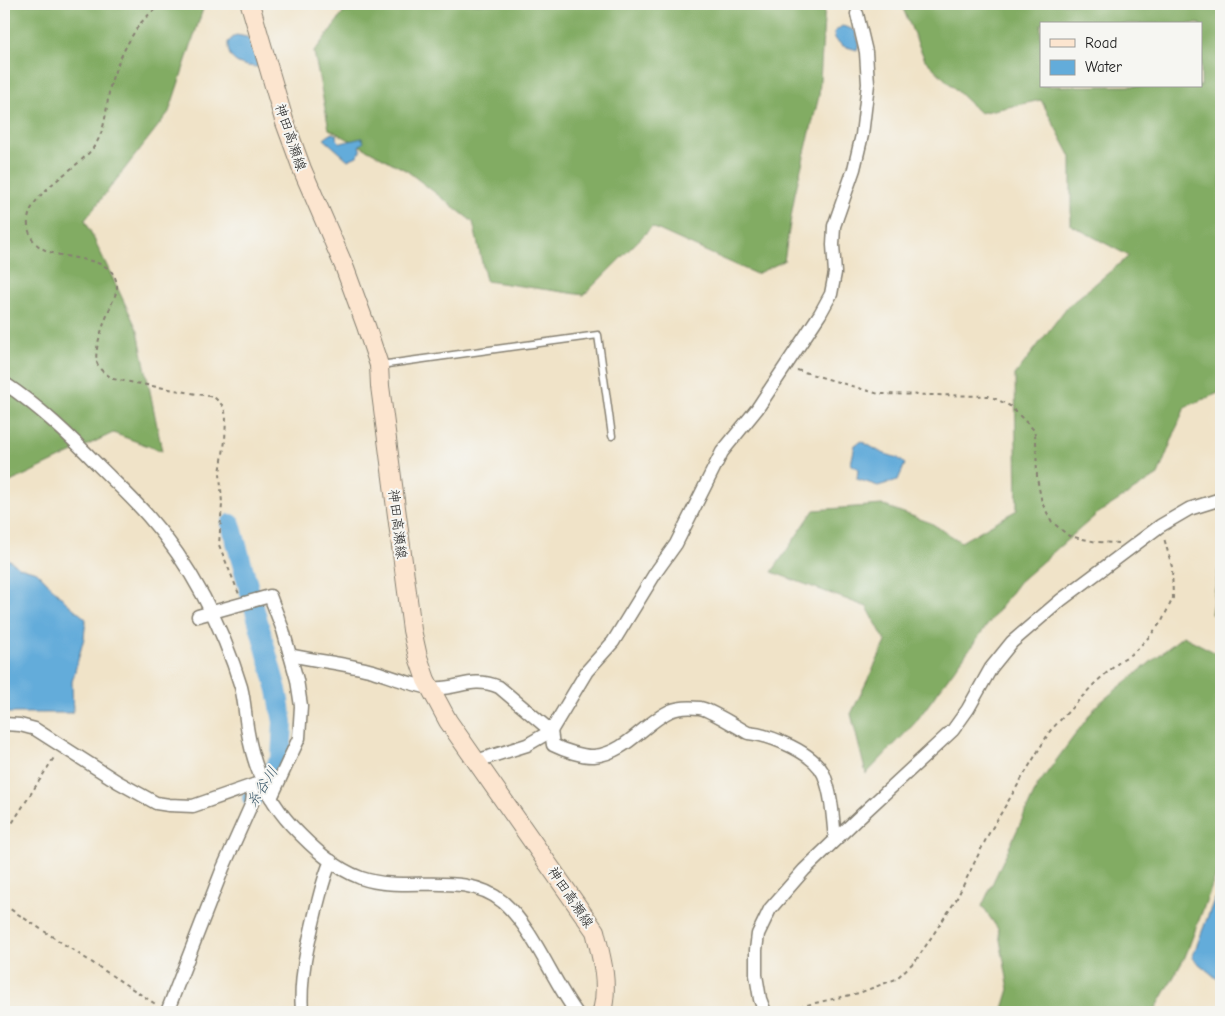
<svg xmlns="http://www.w3.org/2000/svg" width="1225" height="1016" font-family="'Comic Neue','Klee One',sans-serif">
	<style>
		.forest { fill: #82ac64; stroke: #4f6440; fill-rule: evenodd }
		.water { fill: #63acda; stroke: #40647b }
		.lines { fill: none; stroke-linecap: round; stroke-linejoin: round }
		.river { stroke: #63acda; stroke-width: 20 }
		.service-casing { stroke: #868072; stroke-width: 9 }
		.minor-casing { stroke: #868072; stroke-width: 15 }
		.secondary-casing { stroke: #868072; stroke-width: 20 }
		.path { stroke: #868072; stroke-width: 2; stroke-dasharray: 4 4; stroke-linecap: butt }
		.service { stroke: #fff; stroke-width: 6 }
		.minor { stroke: #fff; stroke-width: 12 }
		.secondary { stroke: #fce5cf; stroke-width: 18 }
		.labels { text-anchor: middle; stroke-width: 4; stroke-linejoin: round; paint-order: stroke }
		.street-label { font-size: 14px; fill: #1c1c1c; stroke: #f6f6f2 }
		.water-label { font-size: 15px; font-style: italic; fill: #385668; stroke: #f6f6f2 }
	</style>
	<rect width="100%" height="100%" fill="#f6f6f2"/>
	<filter id="ink" filterUnits="userSpaceOnUse"><feTurbulence type="fractalNoise" baseFrequency=".02" numOctaves="2"/><feDisplacementMap in="SourceGraphic" scale="10" xChannelSelector="R" yChannelSelector="G"/><feConvolveMatrix kernelMatrix="1 2 1 2 8 2 1 2 1" color-interpolation-filters="sRGB"/></filter>
	<filter id="wash" filterUnits="userSpaceOnUse"><feTurbulence type="fractalNoise" baseFrequency=".0096" numOctaves="4" result="noise"/><feDisplacementMap in="SourceGraphic" scale="20" xChannelSelector="R" yChannelSelector="G"/><feGaussianBlur stdDeviation="1.12" result="paint"/><feColorMatrix in="noise" values="0 0 0 0 0 0 0 0 0 0 0 0 0 0 0 0 0 1.4 0 .05"/><feComposite in="paint" operator="in"/></filter>
	<g filter="url(#wash)">
		<rect width="100%" height="100%" fill="#f0e3c8"/>
		<g class="forest">
			<polygon points="4,4 203,4 204,6 169,112 85,220 138,331 162,451 113,433 4,485"/>
			<polygon points="350,4 825,4 819,96 795,193 784,261 756,274 652,227 584,295 486,281 473,222 407,171 329,129 314,52"/>
			<path d="M901,4h320v388l-36,15 -27,68 -61,39 -78,68 -104,141 -49,51 -15,-60 35,-72 -19,-35 -95,-35 42,-62 68,-5 49,18 30,19 56,-32 -2,-135 52,-68 62,-51 -58,-31v-68l-30,-57 -61,13 -55,-53zM1041,24h160v62h-160z"/>
			<polygon points="1221,564 1221,616 1211,614 1219,565"/>
			<polygon points="1183,636 1218,654 1221,670 1221,862 1185,957 1154,1012 1002,1012 1009,989 998,929 982,906 1038,785 1097,705"/>
		</g>
		<g class="water">
			<polygon points="842,26 849,28 855,31 859,43 857,50 843,46 835,39 834,32"/>
			<path d="M236,35l11,2 5,7 6,23c-18,-1 -31,-5 -30,-25z"/>
			<polygon points="332,133 337,135 336,138 341,143 362,138 364,142 359,146 361,151 357,156 348,160 324,139"/>
			<polygon points="861,441 882,453 898,458 905,464 898,480 878,486 857,479 858,469 851,464 855,445"/>
			<polygon points="4,556 19,567 37,572 66,602 86,619 84,638 72,682 73,713 4,713"/>
			<polygon points="1221,893 1221,982 1192,958 1214,900"/>
		</g>
		<g class="lines">
			<polyline class="river" points="231,524 277,690 283,722 281,759 252,798"/>
		</g>
	</g>
	<g filter="url(#ink)">
		<g class="lines">
			<g class="service-casing">
				<polyline id="service" points="380,365 598,335 612,436"/>
			</g>
			<g class="minor-casing">
				<g id="minor">
					<path d="M4,383c36,24 66,53 96,84 16,16 33,32 48,49 42,47 75,111 93,171 4,15 4,31 7,46 6,35 20,67 44,93 20,21 42,42 69,52 45,16 102,-9 142,24 30,26 49,78 73,110"/>
					<polyline points="198,616 270,596 283,630 297,680 301,706 299,738 271,798"/>
					<path d="M290,655c27,6 56,9 83,16 19,6 38,14 59,17 24,3 39,-13 67,-1l52,44 2,14c10,5 30,12 41,11 32,-3 49,-32 76,-45 9,-4 20,-4 30,-3 11,2 37,19 48,25 23,2 67,20 76,42 8,20 9,44 11,65"/>
					<polyline points="4,724 20,725 35,729 118,782 156,803 169,805 193,806 262,782"/>
					<polyline points="476,761 527,745 551,731 587,671 613,642 656,572 676,544 722,452 757,409 820,314 831,294 835,273 833,245 834,226 854,169 862,135 868,84 866,52 857,14"/>
					<polyline points="167,1012 223,868 252,803 254,785"/>
					<path d="M302,1012c-3,-36 7,-72 15,-106 4,-15 7,-30 14,-45"/>
					<polyline points="765,1012 760,999 756,975 756,950 758,934 770,909 804,870 856,820 953,730 968,709 991,668 1012,642 1061,600 1160,526 1189,509 1221,499"/>
				</g>
			</g>
			<g class="secondary-casing">
				<path id="secondary" d="M250,4l34,116 18,49 42,97 22,60 13,39 1,21 32,244 6,27 8,23 22,41 147,210c7,28 14,53 7,81"/>
			</g>
			<g class="path">
				<path d="M161,4c-8,7 -18,15 -24,24 -10,15 -19,34 -25,51 -6,20 -4,43 -15,63 -15,28 -82,54 -67,92 13,36 85,11 87,53 0,6 -4,13 -6,18 -5,14 -21,49 -12,62 3,5 9,8 14,12l101,18 10,10 2,10 -1,24 -5,32 2,31 -3,41 20,49"/>
				<polyline points="797,370 879,394 990,396 1010,406 1034,430 1036,441 1037,478 1042,503 1052,522 1069,536 1097,542 1118,543"/>
				<polyline points="4,836 55,756"/>
				<polyline points="4,905 157,1005"/>
				<polyline points="776,1012 859,993 896,979 917,959 956,900 988,835 1050,731 1096,682 1123,659 1133,653 1149,637 1162,621 1173,598 1172,567 1164,538"/>
			</g>
			<use href="#service" class="service"/>
			<use href="#minor" class="minor"/>
			<use href="#secondary" class="secondary"/>
		</g>
	</g>
	<g class="labels">
		<g class="street-label">
			<text transform="translate(291 137) rotate(71)" y="5">神田高瀬線</text>
			<text transform="translate(398 524) rotate(83)" y="5">神田高瀬線</text>
			<text transform="translate(571 897) rotate(56)" y="5">神田高瀬線</text>
		</g>
		<g class="water-label">
			<text transform="translate(262 787) rotate(-57)" y="5">糸谷川</text>
		</g>
	</g>
	<rect width="1225" height="1016" fill="none" stroke="#f6f6f2" stroke-width="20"/>
	<rect x="1040" y="22" width="162" height="65" fill="#f6f6f2" stroke="#9f9f9c"/>
	<rect x="1050" y="39" width="25" height="8" fill="#fce5cf" stroke="#9f9f9c"/>
	<text x="1085" y="48" font-size="15" fill="#1c1c1c">Road</text>
	<rect x="1050" y="60" width="25" height="15" fill="#63acda" stroke="#9f9f9c"/>
	<text x="1085" y="72" font-size="15" fill="#1c1c1c">Water</text>
</svg>
